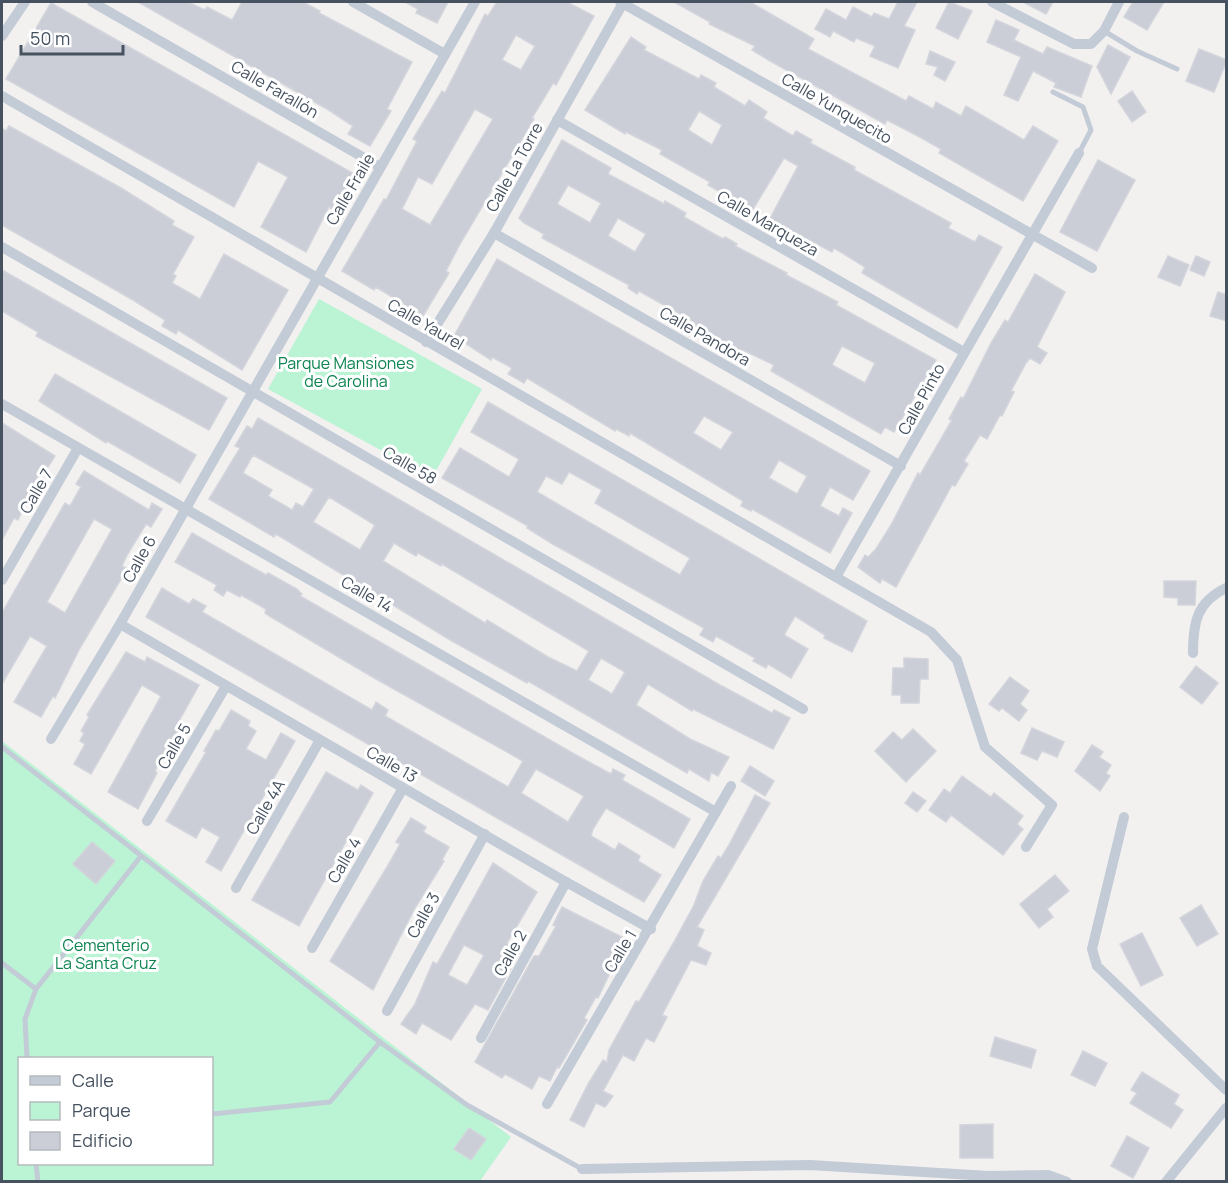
<svg xmlns="http://www.w3.org/2000/svg" width="1228" height="1183" font-family="Manrope,sans-serif">
	<style>
		.green { fill: #baf4d4; fill-rule: evenodd }
		.building { fill: #cbced6; stroke: #d3d5dc; stroke-width: 1.5; fill-rule: evenodd }
		.lines { fill: none; stroke-linecap: round; stroke-linejoin: round }
		.lane { stroke: #c2cbd6; stroke-width: 5 }
		.street { stroke: #c2cbd6; stroke-width: 10 }
		.labels { text-anchor: middle; stroke-width: 6; stroke-linejoin: round; paint-order: stroke }
		.street-label { font-size: 16px; fill: #465260; stroke: #fff }
		.park-label { font-size: 16px; fill: #0d8450; stroke: #fff }
	</style>
	<rect width="100%" height="100%" fill="#f3f0f0"/>
	<g class="green">
		<polygon points="319,299 482,389 432,478 268,389"/>
		<path d="M2,741l509,396 -31,44h-478zM20,1058h192v106h-192z"/>
	</g>
	<g class="building">
		<polygon points="138,2 188,2 205,10 207,7 232,20 242,2 303,2 320,11 319,13 412,62 387,109 391,111 370,146 348,134 353,126 327,109"/>
		<polygon points="405,2 448,2 437,23 416,13 418,9"/>
		<path d="M497,2h70l27,14 -38,69 -3,-2 -21,35 2,1 -74,125 -14,27 3,2 -26,43 -47,-29 -2,3 -32,-19 42,-72 2,1 31,-59 -4,-2 29,-48 3,2 40,-79 3,2zM516,35l19,11 -14,24 -19,-10zM475,109l18,10 -63,106 -28,-16 16,-32 14,7z"/>
		<polygon points="674,2 750,2 814,39 808,49 906,101 909,96 933,109 936,102 961,116 966,106 1024,140 1033,126 1058,141 1023,201 939,153 941,149 918,136 887,120 885,124 770,61 752,50 755,46 709,24 710,22"/>
		<polygon points="898,2 917,2 904,26 915,30 898,68 870,56 875,46 856,38 854,42 833,31 830,37 815,29 826,9 846,20 853,7 872,17 874,13 889,19"/>
		<polygon points="949,2 972,11 958,39 936,28"/>
		<polygon points="1023,2 1053,2 1046,14"/>
		<polygon points="1133,2 1164,2 1147,30 1124,17"/>
		<polygon points="51,3 356,175 336,211 329,207 306,252 261,227 288,177 258,161 234,207 6,79"/>
		<polygon points="996,20 1019,30 1014,40 1043,54 1047,47 1092,66 1081,97 1054,87 1056,83 1033,71 1018,101 1004,95 1021,57 987,42"/>
		<path d="M631,37l15,10 -2,3 55,29 2,-4 15,8 -2,4 31,19 4,-6 18,12 -4,6 30,18 3,-5 16,9 -2,3 45,24 -1,3 97,53 -3,5 27,14 4,-7 23,12 -45,81 -95,-55 3,-6 -31,-19 -2,4 -50,-26 -4,6 -12,-6 32,-60 -14,-8 -32,53 -44,-26 2,-3 -50,-28 2,-4 -36,-18 -1,2 -40,-24zM699,111l23,14 -10,20 -24,-15z"/>
		<polygon points="1108,45 1130,57 1111,94 1097,67"/>
		<polygon points="1199,49 1227,60 1214,92 1186,81"/>
		<polygon points="930,51 955,62 945,81 934,75 938,67 926,64"/>
		<polygon points="1132,91 1146,112 1132,122 1118,101"/>
		<polygon points="9,126 121,188 174,221 172,225 194,237 173,274 176,276 172,283 200,299 224,254 288,290 242,370 178,330 176,334 162,326 165,320 133,300 2,225 2,128 6,131"/>
		<path d="M562,140l49,28 -3,6 56,30 1,-3 21,12 -2,4 39,22 2,-2 12,7 -2,2 52,27 -1,2 52,27 -2,3 100,55 -42,72 -9,-5 -4,7 -110,-63 3,-6 -31,-15 -2,5 -21,-11 -27,-16 3,-5 -57,-32 -2,3 -9,-6 1,-3 -87,-47 2,-4 -20,-11 -5,-5zM568,185l33,18 -11,20 -33,-19zM618,218l28,16 -11,18 -27,-16zM842,346l33,17 -10,20 -33,-18z"/>
		<polygon points="1098,160 1135,180 1097,251 1060,232"/>
		<polygon points="1168,256 1189,265 1180,286 1158,277"/>
		<polygon points="1196,256 1210,262 1204,276 1190,270"/>
		<path d="M497,259l373,212 -17,29 -23,-13 -10,19 19,10 4,-8 9,5 -22,40 -78,-44 -1,2 -10,-5 2,-5 -113,-68 -1,3 -13,-7 -1,2 -88,-53 -3,5 -16,-9 4,-6 -20,-11 -1,3 -37,-24zM704,416l29,16 -12,18 -28,-17zM779,460l28,16 -10,18 -28,-16z"/>
		<polygon points="2,270 227,398 209,430 36,336 38,332 2,311"/>
		<polygon points="1035,274 1065,292 1037,347 1047,353 1040,364 1030,358 1026,363 1011,391 1014,392 1002,416 1000,415 987,439 980,435 964,461 968,464 955,486 952,485 896,587 882,579 880,583 858,567 865,555 868,557 876,549 891,525 918,473 920,475 952,420 949,419 961,397 963,399 991,343 1005,320 1008,322"/>
		<polygon points="1218,292 1227,295 1227,321 1210,316"/>
		<polygon points="55,374 196,455 180,483 107,441 106,443 39,401"/>
		<path d="M488,402l379,219 -15,31 -28,-14 1,-3 -30,-19 -11,19 24,14 -17,29 -23,-14 -2,4 -13,-7 2,-3 -39,-22 -3,6 -13,-7 4,-7 -153,-85 -24,-15 1,-2 -86,-48 18,-30 49,29 10,-18 -48,-27zM569,472l33,18 -7,13 95,55 -10,17 -143,-83 9,-16 16,8z"/>
		<path d="M258,418l462,267 52,28 2,-3 16,8 -17,31 -80,-40 -1,2 -44,-27 -12,21 54,34 39,18 -11,19 -7,-4 -2,9 -20,-12 -2,4 -159,-92 -1,2 -75,-42 -176,-107 -2,3 -65,-38 31,-51 -5,-2 12,-20 5,3zM253,455l61,34 -11,18 -7,-4 -4,7 -24,-14 4,-6 -29,-17zM329,497l46,28 -15,25 -47,-28zM394,543l22,13 2,-3 23,13 1,-2 147,87 -12,20 -29,-14 -61,-37 -2,3 -102,-62zM601,658l24,14 -13,22 -24,-14z"/>
		<polygon points="2,423 55,456 48,467 43,464 18,520 14,518 2,540"/>
		<path d="M84,471l65,39 3,-7 10,6 -11,18 -5,-3 -19,31 -5,11 5,3 -47,79 -25,50 -2,-2 -12,21 -27,-15 33,-56 -17,-10 -28,48v-71l63,-110 5,3 11,-19 -5,-3zM94,519l18,10 -47,84 -18,-11z"/>
		<path d="M192,533l74,42 2,-2 29,16 5,5 -2,2 276,159 35,19 2,-5 12,6 -3,5 68,39 -16,29 -68,-40 -13,21 -2,7 24,14 4,-7 21,13 -2,5 23,14 -17,27 -498,-285 16,-29 27,16 4,-5 13,7 -4,6 170,98 4,-8 12,8 -3,6 123,71 15,-26 -147,-82 -105,-62 -6,-4 1,-4 -25,-14 -1,2 -13,-7 -4,6 -9,-6 3,-5 -42,-23zM536,769l48,27 -16,26 -47,-29z"/>
		<polygon points="1164,581 1196,581 1195,605 1178,605 1178,598 1164,597"/>
		<polygon points="126,652 145,662 147,657 199,685 179,721 182,723 155,771 157,773 138,809 108,792 161,696 142,685 91,774 74,764 85,744 80,741 84,733 81,731 89,717 87,715"/>
		<polygon points="904,658 928,659 928,679 920,679 919,703 901,703 901,695 892,695 893,668 904,668"/>
		<polygon points="1196,666 1218,683 1202,704 1180,687"/>
		<polygon points="1010,677 1029,691 1020,704 1027,710 1019,721 1002,708 999,711 989,704"/>
		<polygon points="231,710 250,721 248,726 256,731 246,749 266,760 281,733 295,741 221,871 206,862 220,837 202,827 196,838 166,821 206,752 204,751 216,730 219,731"/>
		<polygon points="1032,728 1064,742 1057,757 1042,751 1037,760 1021,753"/>
		<polygon points="913,729 936,751 906,782 875,751 893,732 902,740"/>
		<polygon points="1092,745 1103,752 1099,757 1111,765 1106,773 1110,776 1100,791 1075,771"/>
		<polygon points="750,766 774,781 765,796 741,781"/>
		<polygon points="326,772 358,790 361,785 373,793 299,926 252,900"/>
		<polygon points="962,776 991,797 994,793 1023,816 1017,824 1023,829 1003,855 951,815 946,822 929,810 944,789 950,793"/>
		<polygon points="913,792 926,801 917,812 905,803"/>
		<polygon points="755,795 770,803 697,927 704,930 697,946 711,953 706,965 691,960 662,1015 667,1017 654,1042 646,1038 634,1061 623,1055 603,1091 613,1096 605,1107 596,1103 584,1127 570,1120 588,1084 603,1060 607,1062 609,1050 636,1001 639,1002 674,942 694,905 703,881 718,856 721,858 729,845"/>
		<polygon points="411,818 426,827 423,832 449,847 442,860 444,861 415,908 373,990 330,961 387,867 400,844 396,842"/>
		<polygon points="92,842 115,861 96,884 73,864"/>
		<path d="M493,863l44,29 -30,51 14,7 -33,60 -13,-6 -24,36 -29,-17 -6,11 -15,-10 14,-20 18,-42 4,2zM464,945l20,10 -17,30 -19,-10z"/>
		<polygon points="1055,875 1069,891 1047,909 1053,917 1039,928 1020,904"/>
		<polygon points="1201,905 1218,934 1197,946 1180,918"/>
		<polygon points="562,907 626,939 598,998 596,997 584,1018 587,1020 559,1068 557,1067 550,1081 539,1076 532,1089 505,1074 502,1078 475,1062 534,956 539,956 556,926 553,925"/>
		<polygon points="1142,933 1163,975 1141,986 1120,944"/>
		<polygon points="995,1037 1036,1050 1031,1068 990,1056"/>
		<polygon points="1083,1051 1107,1063 1095,1086 1071,1075"/>
		<polygon points="1142,1072 1179,1095 1174,1104 1183,1110 1171,1128 1130,1103 1137,1093 1131,1090"/>
		<polygon points="993,1124 993,1158 960,1158 960,1125"/>
		<polygon points="469,1128 486,1139 471,1160 454,1149"/>
		<polygon points="1127,1136 1149,1148 1133,1178 1111,1166"/>
	</g>
	<g class="lines">
		<g class="lane">
			<polyline points="1104,31 1137,51 1177,69"/>
			<polyline points="1053,92 1083,107 1091,130 1079,153"/>
			<polyline points="2,747 380,1042 467,1105 582,1169"/>
			<polyline points="2,963 36,989"/>
			<polyline points="27,1058 25,1019 36,989 141,856"/>
			<polyline points="212,1114 330,1102 380,1042"/>
			<polyline points="36,1164 38,1182"/>
		</g>
		<g class="street">
			<polyline points="92,2 380,167"/>
			<polyline points="353,2 445,54"/>
			<polyline points="620,2 1092,268"/>
			<polyline points="992,2 1074,44 1091,44 1104,31 1119,2"/>
			<polyline points="2,36 25,2"/>
			<polyline points="2,96 931,632 957,660 985,747 1052,805 1026,847"/>
			<polyline points="557,120 964,352"/>
			<polyline points="494,233 901,466"/>
			<polyline points="2,247 803,709"/>
			<polyline points="426,342 494,233 623,3"/>
			<polyline points="2,404 716,812"/>
			<polyline points="836,577 1079,153"/>
			<polyline points="2,580 78,448"/>
			<polyline points="120,624 566,882 651,929"/>
			<path d="M1193,653c0,-31 4,-51 33,-65"/>
			<polyline points="51,739 120,624 475,2"/>
			<polyline points="1124,817 1092,949 1097,966 1226,1090"/>
			<polyline points="147,821 226,686"/>
			<polyline points="236,888 320,740"/>
			<polyline points="312,948 403,788"/>
			<polyline points="387,1011 485,834"/>
			<polyline points="481,1038 566,882"/>
			<polyline points="547,1104 731,786"/>
			<polyline points="582,1169 810,1165 988,1176 1048,1175 1067,1182"/>
			<polyline points="1166,1182 1226,1108"/>
		</g>
	</g>
	<g class="labels">
		<g class="street-label">
			<text transform="translate(275 89) rotate(30)" y="6">Calle Farallón</text>
			<text transform="translate(837 108) rotate(30)" y="6">Calle Yunquecito</text>
			<text transform="translate(514 167) rotate(-61)" y="6">Calle La Torre</text>
			<text transform="translate(350 189) rotate(-60)" y="6">Calle Fraile</text>
			<text transform="translate(768 223) rotate(30)" y="6">Calle Marqueza</text>
			<text transform="translate(426 324) rotate(30)" y="6">Calle Yaurel</text>
			<text transform="translate(705 336) rotate(30)" y="6">Calle Pandora</text>
			<text transform="translate(921 399) rotate(-61)" y="6">Calle Pinto</text>
			<text transform="translate(410 465) rotate(30)" y="6">Calle 58</text>
			<text transform="translate(36 491) rotate(-60)" y="6">Calle 7</text>
			<text transform="translate(139 559) rotate(-61)" y="6">Calle 6</text>
			<text transform="translate(367 594) rotate(30)" y="6">Calle 14</text>
			<text transform="translate(174 746) rotate(-60)" y="6">Calle 5</text>
			<text transform="translate(392 764) rotate(30)" y="6">Calle 13</text>
			<text transform="translate(265 807) rotate(-60)" y="6">Calle 4A</text>
			<text transform="translate(344 860) rotate(-60)" y="6">Calle 4</text>
			<text transform="translate(423 915) rotate(-61)" y="6">Calle 3</text>
			<text transform="translate(620 951) rotate(-59)" y="6">Calle 1</text>
			<text transform="translate(510 953) rotate(-61)" y="6">Calle 2</text>
		</g>
		<g class="park-label">
			<text x="346" y="369">Parque Mansiones<tspan x="346" dy="18">de Carolina</tspan></text>
			<text x="106" y="951">Cementerio<tspan x="106" dy="18">La Santa Cruz</tspan></text>
		</g>
	</g>
	<rect width="1228" height="1183" fill="none" stroke="#465260" stroke-width="6"/>
	<rect x="18" y="1057" width="195" height="108" fill="#ffffff" stroke="#b5babf" stroke-width="1.5"/>
	<rect x="30" y="1076" width="30" height="9" fill="#c2cbd6" stroke="#b5babf" stroke-width="1.5"/>
	<text x="72" y="1087" font-size="18" fill="#465260">Calle</text>
	<rect x="30" y="1102" width="30" height="18" fill="#baf4d4" stroke="#b5babf" stroke-width="1.5"/>
	<text x="72" y="1117" font-size="18" fill="#465260">Parque</text>
	<rect x="30" y="1132" width="30" height="18" fill="#cbced6" stroke="#b5babf" stroke-width="1.5"/>
	<text x="72" y="1147" font-size="18" fill="#465260">Edificio</text>
	<path d="M21 45v9h102v-9" fill="none" stroke="#465260" stroke-width="3"/>
	<text x="30" y="45" font-size="18" fill="#465260" stroke="#ffffff" stroke-width="4.5" paint-order="stroke">50 m</text>
</svg>
